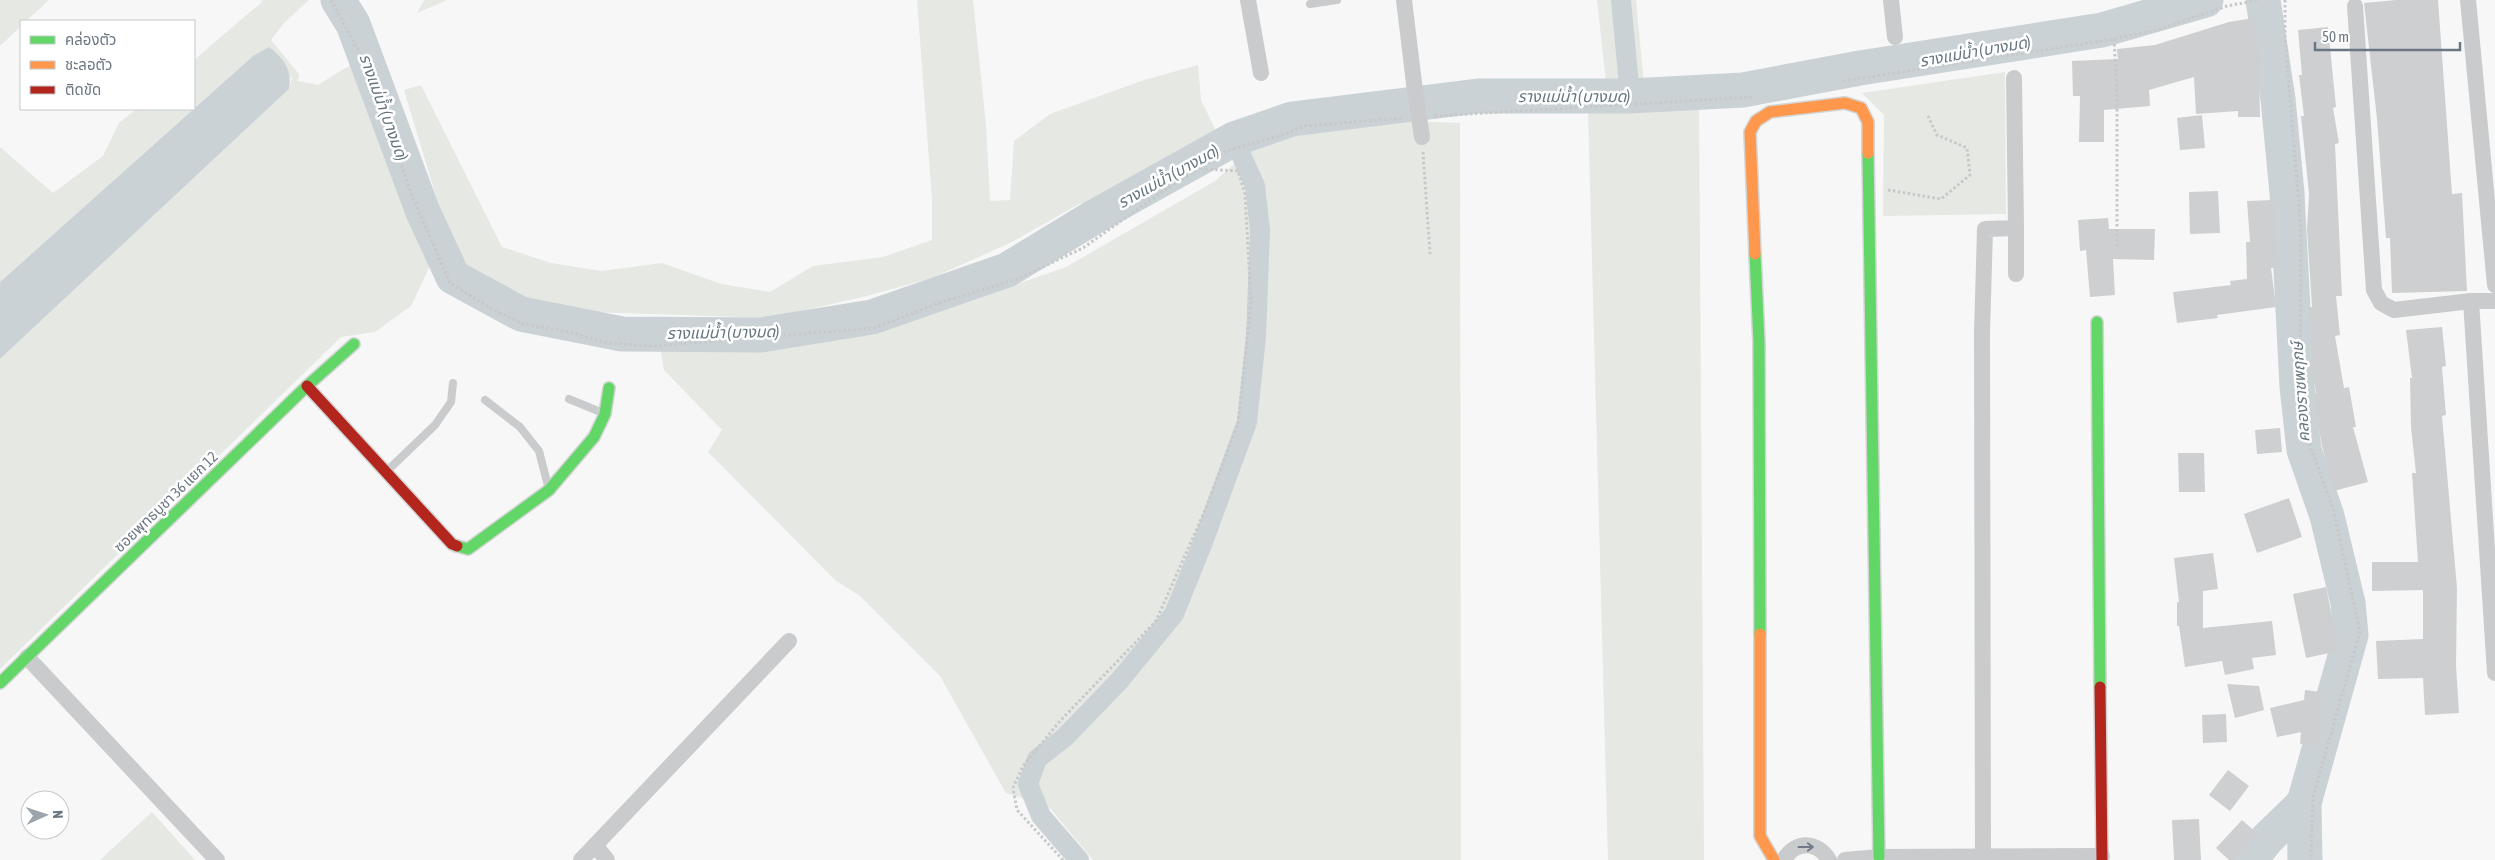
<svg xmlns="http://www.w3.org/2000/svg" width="2495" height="860" font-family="'Asap Condensed','Noto Sans Thai',sans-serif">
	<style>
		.green { fill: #e6e8e4 }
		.water { fill: #cbd2d5 }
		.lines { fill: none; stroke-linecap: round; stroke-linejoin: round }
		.stream { stroke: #cbd2d5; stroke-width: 5.5 }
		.canal { stroke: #cbd2d5; stroke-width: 20 }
		.river { stroke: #cbd2d5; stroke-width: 35 }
		.building { fill: #cecfd0 }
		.fast-casing { stroke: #d3d4d4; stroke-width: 14 }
		.slow-casing { stroke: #d3d4d4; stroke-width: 14 }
		.jam-casing { stroke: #d3d4d4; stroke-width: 14 }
		.path { stroke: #c7c8c9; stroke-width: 3; stroke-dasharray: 2.5 2.5; stroke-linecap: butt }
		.lane { stroke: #cacbcc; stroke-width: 8 }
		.street { stroke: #cacbcc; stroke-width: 16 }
		.fast { stroke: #63d668; stroke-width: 11 }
		.slow { stroke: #ff974d; stroke-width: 11 }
		.jam { stroke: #b3261e; stroke-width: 11 }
		.street-bridge { stroke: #cacbcc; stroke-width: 16 }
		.oneway { stroke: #707b87 }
		.labels { text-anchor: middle; stroke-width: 5; stroke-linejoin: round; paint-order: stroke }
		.street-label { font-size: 15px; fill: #6b7783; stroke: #fff }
		.water-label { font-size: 16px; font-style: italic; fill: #67777f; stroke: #fff }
	</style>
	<rect width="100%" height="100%" fill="#f7f7f7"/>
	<g class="green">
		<polygon points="0,0 49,0 26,21 21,21 21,26 0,46"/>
		<polygon points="261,0 309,0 284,23 271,40 299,74 298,81 318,85 355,62 397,171 405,204 430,266 411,306 375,332 341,337 0,669 0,359 289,89 292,78 253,56 0,282 0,147 53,193 103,156 119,123 136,109 194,109 194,60 262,2"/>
		<polygon points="424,0 447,0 417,13"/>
		<polygon points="917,0 973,0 986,125 990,201 1010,200 1014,141 1050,114 1144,80 1198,65 1201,100 1217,133 1103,201 1079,204 1012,242 932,278 863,297 770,318 560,311 475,279 450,243 404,90 421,85 502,247 551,263 602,271 662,263 721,284 770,292 813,266 883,257 932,240 932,200"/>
		<polygon points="1597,0 1636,0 1644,85 1606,83"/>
		<polygon points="2005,72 2006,214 1883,216 1884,115 1862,93"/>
		<polygon points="1699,105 1704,860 1608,860 1588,110"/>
		<polygon points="1406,121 1460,123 1461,860 1093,860 1048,806 1006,793 940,676 860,596 835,580 708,452 722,430 664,370 659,341 693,348 877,333 1066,267 1215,181 1249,151 1313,130"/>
		<polygon points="152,812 195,860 100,860"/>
	</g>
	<path class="water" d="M269,47c14,10 24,24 20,42l-289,270v-77l253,-226z"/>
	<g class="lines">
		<polyline class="stream" points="2145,0 2147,17"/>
		<g class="canal">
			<polyline points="1621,0 1630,96"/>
			<polyline points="1079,860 1041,816 1028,784 1037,759 1065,737 1120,680 1174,614 1203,542 1247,422 1256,337 1260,230 1255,186 1234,139"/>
		</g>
		<g class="river">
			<polyline points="338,0 353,24 423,212 453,277 521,314 622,334 761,335 872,317 1007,270 1094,217 1234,139 1292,119 1478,96 1630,96 1743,90 1860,68 2102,30 2206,0"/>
			<polyline points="2263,0 2278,99 2287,193 2297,387 2304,450 2327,516 2348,603 2351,635 2304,803 2305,860"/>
			<polyline points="2250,860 2267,839 2304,803"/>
		</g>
	</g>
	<g class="building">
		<polygon points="2396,0 2438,0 2452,194 2462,193 2467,291 2392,293 2390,238 2386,238 2377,119 2364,3"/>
		<polygon points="2254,18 2261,68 2259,68 2260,117 2238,117 2238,111 2196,114 2194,77 2149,90 2150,106 2104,110 2104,142 2079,142 2080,96 2073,96 2072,61 2118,59 2117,49 2155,45 2229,22"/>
		<polygon points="2328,27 2336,107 2333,108 2339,143 2335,144 2342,296 2336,296 2340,335 2335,336 2344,388 2349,387 2356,427 2353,427 2368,482 2334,491 2322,446 2313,394 2316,393 2310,362 2313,361 2308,307 2312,307 2307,229 2309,194 2301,116 2304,116 2299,75 2302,75 2298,30"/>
		<polygon points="2202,115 2205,148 2180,150 2177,118"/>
		<polygon points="2218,191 2220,233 2190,234 2189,192"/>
		<polygon points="2274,200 2278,268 2271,268 2276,307 2217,315 2218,318 2177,323 2173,292 2231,285 2230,281 2247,279 2246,242 2250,242 2247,201"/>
		<polygon points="2108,218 2109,229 2155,229 2154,260 2113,259 2115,295 2090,297 2086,250 2080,251 2078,220"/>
		<polygon points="2442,327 2446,366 2442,367 2446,415 2442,416 2457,588 2456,665 2459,713 2425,715 2423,678 2378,679 2376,641 2423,639 2423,590 2372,591 2372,562 2418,562 2412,473 2416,473 2411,427 2410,378 2412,378 2406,330"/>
		<polygon points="2280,428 2282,452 2257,454 2255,430"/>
		<polygon points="2178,453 2204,453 2205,492 2179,492"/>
		<polygon points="2289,498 2302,537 2257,553 2244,514"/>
		<polygon points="2213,553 2218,589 2203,591 2203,628 2272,621 2276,655 2252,658 2254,669 2225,675 2222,661 2185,667 2179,626 2177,626 2177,602 2179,602 2174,558"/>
		<polygon points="2326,587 2339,651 2306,658 2293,594"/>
		<polygon points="2227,684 2259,686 2264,710 2235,718"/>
		<polygon points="2305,690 2323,692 2318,745 2300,744 2301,732 2277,737 2270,708 2304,700"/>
		<polygon points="2226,714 2227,742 2203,743 2202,715"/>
		<polygon points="2228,770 2249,786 2230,811 2209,795"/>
		<polygon points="2199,819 2201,860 2174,860 2172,820"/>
		<polygon points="2242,820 2258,834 2234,860 2229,860 2216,848"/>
	</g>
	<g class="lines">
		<g class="fast-casing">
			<g id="fast">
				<polyline points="1868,153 1879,857"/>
				<polyline points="1755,254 1759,343 1760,634"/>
				<polyline points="2097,322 2100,687"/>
				<polyline points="457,546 468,549 549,490 594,437 605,414 609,388"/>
				<polyline points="0,683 307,386 354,344"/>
			</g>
		</g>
		<g class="slow-casing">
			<g id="slow">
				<polyline points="1755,254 1750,132 1756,121 1770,112 1845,103 1861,108 1868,122 1868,153"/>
				<polyline points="1760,634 1760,836 1774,860"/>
			</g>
		</g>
		<g class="jam-casing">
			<g id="jam">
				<polyline points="307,386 452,544 457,546"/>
				<polyline points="2100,687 2102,860"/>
			</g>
		</g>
		<g class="path">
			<polyline points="331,0 367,67 413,198 450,283 492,309 523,324 570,332 607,343 653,346 874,328 939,303 1017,279 1083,248 1159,194 1226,151 1282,135 1305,126 1403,118"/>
			<polyline points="2285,0 2285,38 2301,230 2300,393 2311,449 2333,508 2360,632 2313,797 2311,860"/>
			<polyline points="2114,39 2117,89 2117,246"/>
			<polyline points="1843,81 2114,39 2157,30 2227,6 2259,0"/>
			<polyline points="1435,116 1753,97"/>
			<polyline points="1423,152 1430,254"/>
			<polyline points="1888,190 1941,199 1970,175 1967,148 1937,135 1928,116"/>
			<polyline points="1063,860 1017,810 1013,788 1023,766 1060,721 1156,621 1206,508 1238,423 1251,302 1245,194 1238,171 1202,169"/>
		</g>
		<g class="lane">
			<polyline points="1310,4 1337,0"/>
			<polyline points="569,399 603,413"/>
			<polyline points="485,400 520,427 539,451 548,486"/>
			<polyline points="388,470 435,425 451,402 453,383"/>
		</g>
		<g class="street">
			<polyline points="1248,0 1261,73"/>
			<polyline points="1404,0 1414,83"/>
			<polyline points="1891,0 1895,37"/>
			<polyline points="2468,0 2495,285"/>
			<polyline points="2355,6 2374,290 2381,303 2394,310 2471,301 2495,301"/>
			<polyline points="2016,228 2016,274"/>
			<polyline points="2471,301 2495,673"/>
			<polyline points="27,657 217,860"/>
			<polyline points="595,845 607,860"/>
			<polyline points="581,860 789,641"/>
			<path d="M1784,860c11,-20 34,-19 45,0"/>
			<polyline points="1845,860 1879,857 2102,856"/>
			<polyline points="1983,860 1982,333 1985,229 2016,228 2014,78"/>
		</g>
		<use href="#fast" class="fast"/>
		<use href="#slow" class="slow"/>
		<use href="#jam" class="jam"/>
		<polyline class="street-bridge" points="1414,83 1422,137"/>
	</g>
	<defs><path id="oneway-shaft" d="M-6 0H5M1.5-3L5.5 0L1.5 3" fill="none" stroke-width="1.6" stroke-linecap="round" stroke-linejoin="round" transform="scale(1.25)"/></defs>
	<use class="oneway" href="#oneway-shaft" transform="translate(1806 847)"/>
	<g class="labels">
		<g class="street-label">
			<text transform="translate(166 502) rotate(-44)" y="5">ซอยพุทธบูชา 36 แยก 12</text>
		</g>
		<g class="water-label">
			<text transform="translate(1975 51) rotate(-10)" y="6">รางแม่น้ำ (บางมด)</text>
			<text x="1574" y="102">รางแม่น้ำ (บางมด)</text>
			<text transform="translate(384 107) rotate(70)" y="6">รางแม่น้ำ (บางมด)</text>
			<text transform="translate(1168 176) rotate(-29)" y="6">รางแม่น้ำ (บางมด)</text>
			<text transform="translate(723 332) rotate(-1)" y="6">รางแม่น้ำ (บางมด)</text>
			<text transform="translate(2300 392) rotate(-94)" y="6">คลองราชพฤกษ์</text>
		</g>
	</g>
	<rect x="20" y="20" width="175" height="90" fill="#ffffff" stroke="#c4c9cd"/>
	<rect x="30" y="36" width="25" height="8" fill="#63d668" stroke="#c4c9cd"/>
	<text x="65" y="45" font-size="15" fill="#6b7783">คล่องตัว</text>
	<rect x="30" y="61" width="25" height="8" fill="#ff974d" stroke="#c4c9cd"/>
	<text x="65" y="70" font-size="15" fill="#6b7783">ชะลอตัว</text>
	<rect x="30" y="86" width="25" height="8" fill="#b3261e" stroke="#c4c9cd"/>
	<text x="65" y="95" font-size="15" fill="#6b7783">ติดขัด</text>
	<g transform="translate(45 815) rotate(87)"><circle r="24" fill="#ffffff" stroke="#c4c9cd"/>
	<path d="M0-4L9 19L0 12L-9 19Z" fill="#9ca4ac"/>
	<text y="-8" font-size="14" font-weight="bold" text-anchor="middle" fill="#6b7783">N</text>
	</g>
	<path d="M2315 42v8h145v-8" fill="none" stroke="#6b7783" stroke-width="2.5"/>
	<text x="2322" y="42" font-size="15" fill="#6b7783" stroke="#ffffff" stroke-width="4" paint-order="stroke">50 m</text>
</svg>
